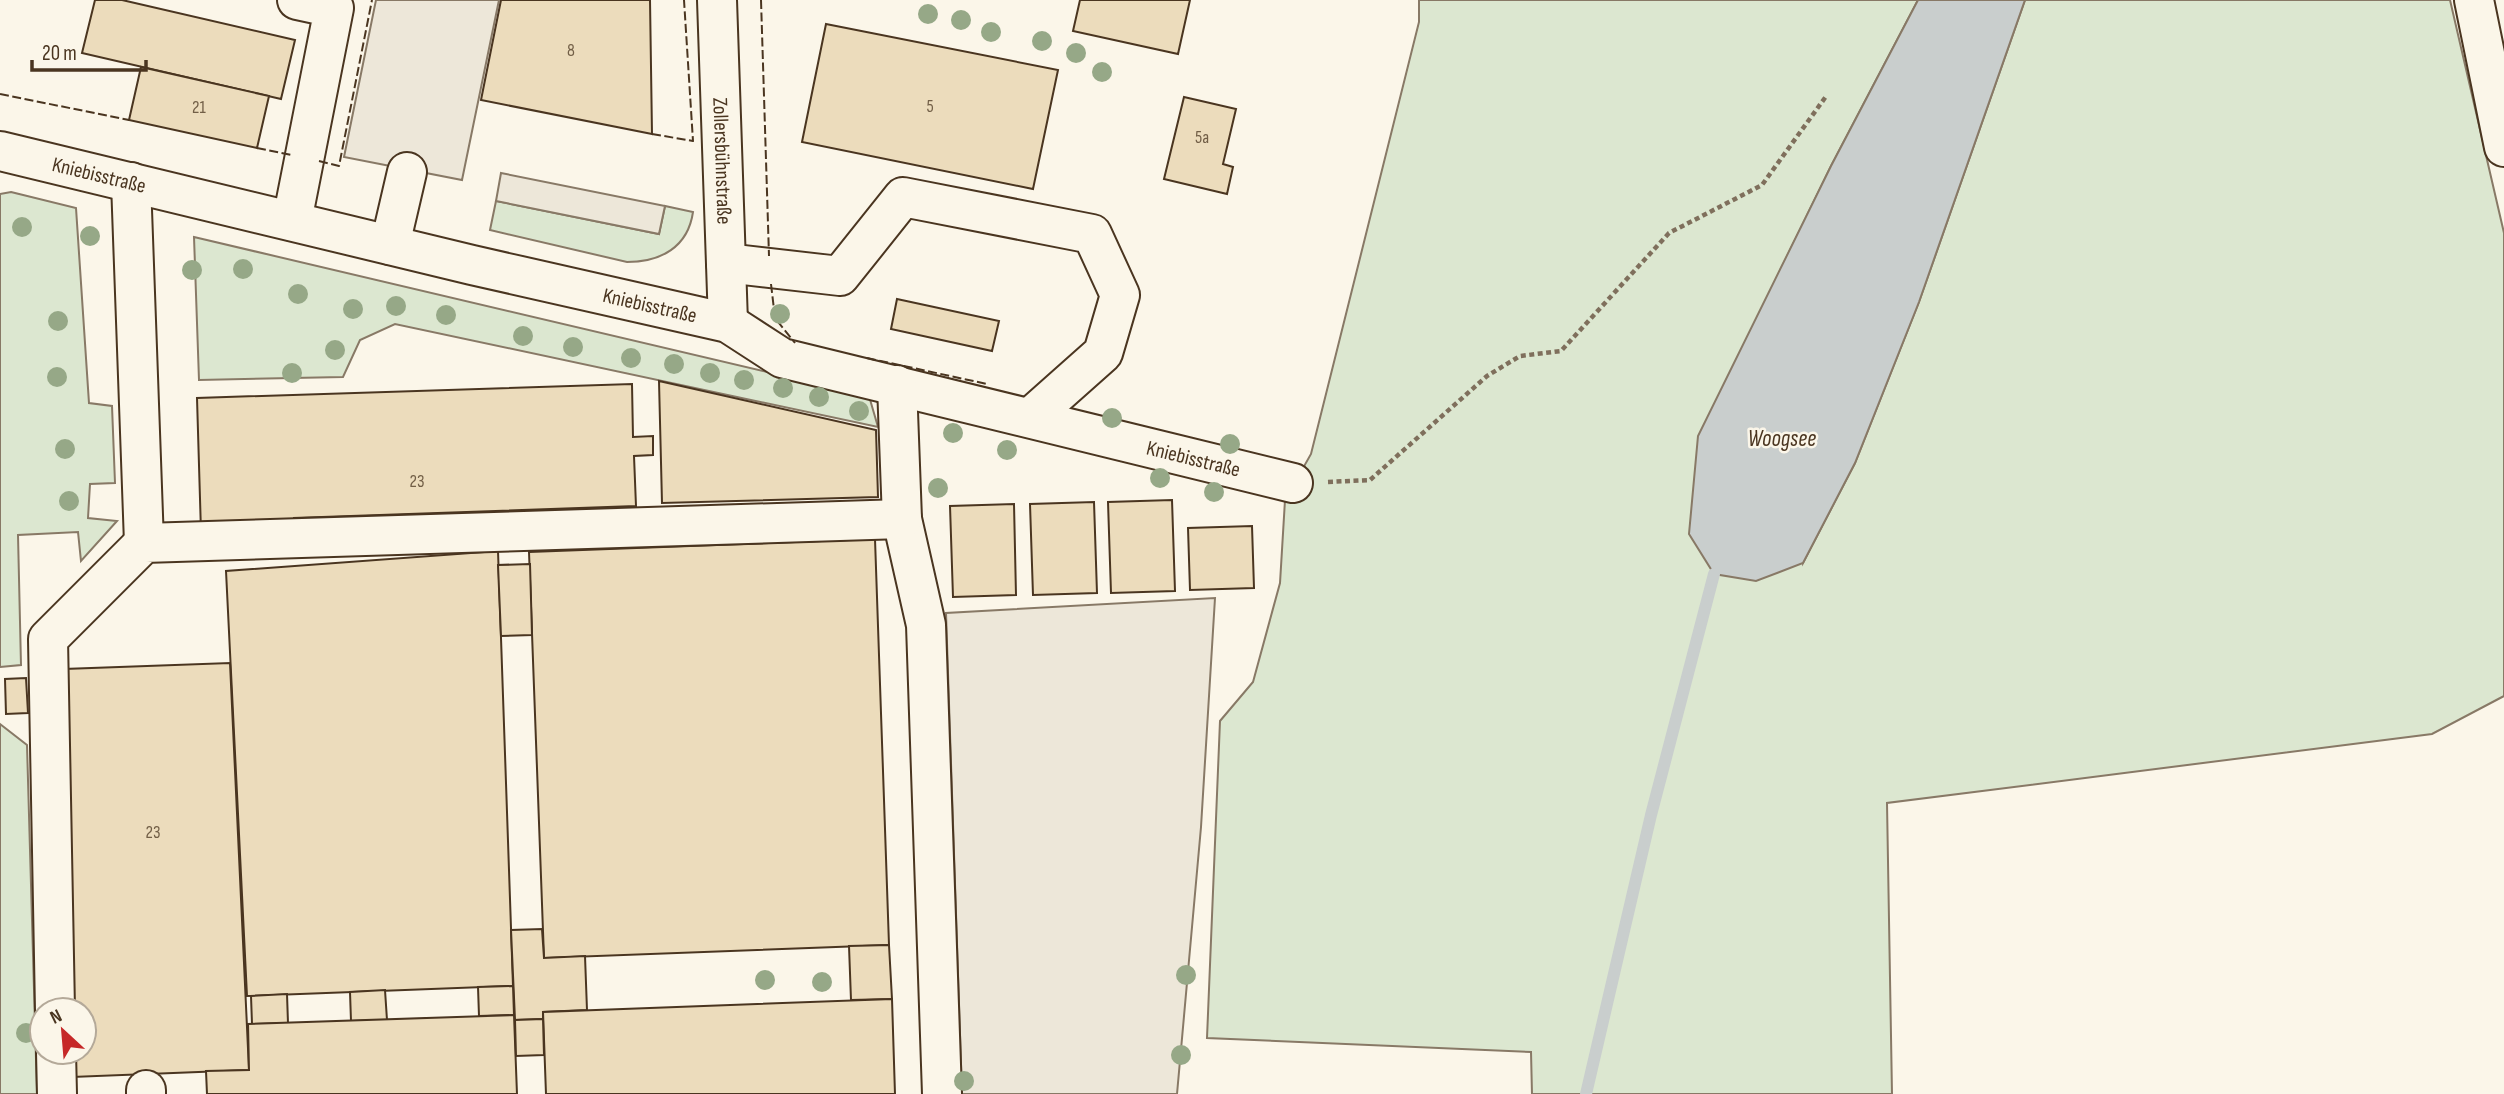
<svg xmlns="http://www.w3.org/2000/svg" width="2504" height="1094" font-family="'Sofia Sans Condensed',sans-serif">
	<style>
		.green { fill: #dce7d0; stroke: #887966; stroke-width: 2 }
		.parking { fill: #ede7d9; stroke: #887966; stroke-width: 2 }
		.water { fill: #c9cecd; stroke: #887966; stroke-width: 2 }
		.lines { fill: none; stroke-linecap: round; stroke-linejoin: round }
		.stream { stroke: #c9cecd; stroke-width: 12 }
		.building { fill: #ecdcbc; stroke: #4a3520; stroke-width: 2 }
		.minor-casing { stroke: #4a3520; stroke-width: 42 }
		.path { stroke: #7f6f5c; stroke-width: 4.5; stroke-dasharray: 5 3.5; stroke-linecap: butt }
		.minor { stroke: #fbf6e9; stroke-width: 38 }
		.fence { stroke: #4a3520; stroke-width: 2; stroke-dasharray: 9 3.5; stroke-linecap: butt }
		.tree { fill: #96a887 }
		.labels { text-anchor: middle; stroke-width: 5; stroke-linejoin: round; paint-order: stroke }
		.number-label { font-size: 18px; fill: #725f47 }
		.street-label { font-size: 21px; fill: #4a3520; stroke: #fbf6e9 }
		.water-label { font-size: 23px; font-style: italic; fill: #4a3520; stroke: #fbf6e9 }
	</style>
	<rect width="100%" height="100%" fill="#fbf6e9"/>
	<g class="green">
		<polygon points="1419,0 1918,0 1831,166 1776,279 1803,563 1855,463 1919,302 2025,0 2450,0 2504,233 2504,696 2432,734 1887,803 1892,1094 1532,1094 1531,1052 1207,1038 1220,721 1253,682 1280,583 1285,500 1311,454 1419,22"/>
		<polygon points="11,192 76,208 89,403 112,406 115,483 90,484 88,518 117,521 81,561 78,532 18,535 21,665 0,667 0,194"/>
		<path d="M496,201l163,33 6,-28 28,6c-5,35 -32,50 -66,50l-137,-32z"/>
		<polygon points="194,237 869,396 878,427 395,324 360,340 343,377 199,380"/>
		<polygon points="0,724 27,745 37,1094 0,1094"/>
	</g>
	<g class="parking">
		<polygon points="376,0 499,0 462,180 344,157"/>
		<polygon points="501,173 665,206 659,234 496,201"/>
		<polygon points="1215,598 1201,827 1177,1094 962,1094 946,613"/>
	</g>
	<polygon class="water" points="1918,0 2025,0 1919,302 1855,463 1803,563 1756,581 1714,574 1689,534 1698,436 1831,166"/>
	<g class="lines">
		<polyline class="stream" points="1586,1094 1651,815 1714,574"/>
	</g>
	<g class="building">
		<polygon points="95,0 122,0 295,40 281,99 82,53"/>
		<polygon points="501,0 650,0 652,134 481,100"/>
		<polygon points="1080,0 1190,0 1178,54 1073,31"/>
		<polygon points="826,24 1058,70 1033,189 802,142"/>
		<polygon points="141,67 269,96 257,148 129,120"/>
		<polygon points="1184,97 1236,109 1223,164 1233,167 1227,194 1164,179"/>
		<polygon points="897,299 999,321 992,351 891,329"/>
		<polygon points="659,381 876,430 878,497 662,503"/>
		<polygon points="632,384 633,437 653,436 653,455 634,456 636,506 294,518 294,529 201,532 197,398"/>
		<polygon points="1172,500 1175,591 1111,593 1108,502"/>
		<polygon points="1094,502 1097,593 1033,595 1030,504"/>
		<polygon points="1014,504 1016,595 953,597 950,506"/>
		<polygon points="1252,526 1254,588 1190,590 1188,528"/>
		<polygon points="875,539 889,945 544,958 529,552"/>
		<polygon points="498,551 513,986 247,996 226,571"/>
		<polygon points="530,564 532,635 501,636 498,565"/>
		<polygon points="230,663 249,1070 72,1077 72,1052 84,1052 84,1010 71,1010 64,669"/>
		<polygon points="26,678 28,713 6,714 5,679"/>
		<polygon points="542,929 544,958 585,956 587,1010 543,1012 543,1019 515,1020 511,930"/>
		<polygon points="889,945 892,999 851,1000 849,946"/>
		<polygon points="513,986 514,1015 479,1016 478,987"/>
		<polygon points="385,990 387,1020 351,1021 350,992"/>
		<polygon points="287,994 288,1023 252,1024 251,996"/>
		<polygon points="892,999 895,1094 546,1094 543,1012"/>
		<polygon points="514,1015 517,1094 207,1094 206,1071 249,1070 248,1024"/>
		<polygon points="543,1019 544,1055 516,1056 515,1020"/>
	</g>
	<g class="lines">
		<g class="minor-casing">
			<g id="minor">
				<path id="s1" d="M717,0l11,323"/>
				<polyline points="2474,0 2504,147"/>
				<path id="s2" d="M0,151l472,114 256,58 54,35 511,125"/>
				<polyline points="131,182 144,543"/>
				<polyline points="292,221 334,8 297,0"/>
				<polyline points="390,245 407,172"/>
				<polyline points="726,263 840,276 903,197 1092,234 1120,295 1103,353 1031,417"/>
				<polyline points="897,385 902,519 926,625 942,1094"/>
				<polyline points="55,1010 48,639 144,543 902,519"/>
				<polyline points="56,1052 57,1094"/>
				<polyline points="146,1090 146,1094"/>
			</g>
		</g>
		<polyline class="path" points="1328,482 1370,480 1487,376 1520,356 1561,351 1669,233 1762,185 1827,95"/>
		<use href="#minor" class="minor"/>
		<g class="fence">
			<polyline points="761,0 769,256"/>
			<polyline points="0,94 129,120"/>
			<polyline points="652,134 693,141 684,0"/>
			<polyline points="257,148 292,155"/>
			<polyline points="319,161 339,166 372,0"/>
			<polyline points="771,284 775,318 795,343"/>
			<polyline points="867,358 987,384"/>
		</g>
	</g>
	<g class="tree">
		<circle cx="928" cy="14" r="10"/>
		<circle cx="961" cy="20" r="10"/>
		<circle cx="991" cy="32" r="10"/>
		<circle cx="1042" cy="41" r="10"/>
		<circle cx="1076" cy="53" r="10"/>
		<circle cx="1102" cy="72" r="10"/>
		<circle cx="22" cy="227" r="10"/>
		<circle cx="90" cy="236" r="10"/>
		<circle cx="243" cy="269" r="10"/>
		<circle cx="192" cy="270" r="10"/>
		<circle cx="298" cy="294" r="10"/>
		<circle cx="396" cy="306" r="10"/>
		<circle cx="353" cy="309" r="10"/>
		<circle cx="780" cy="314" r="10"/>
		<circle cx="446" cy="315" r="10"/>
		<circle cx="58" cy="321" r="10"/>
		<circle cx="523" cy="336" r="10"/>
		<circle cx="573" cy="347" r="10"/>
		<circle cx="335" cy="350" r="10"/>
		<circle cx="631" cy="358" r="10"/>
		<circle cx="674" cy="364" r="10"/>
		<circle cx="292" cy="373" r="10"/>
		<circle cx="710" cy="373" r="10"/>
		<circle cx="57" cy="377" r="10"/>
		<circle cx="744" cy="380" r="10"/>
		<circle cx="783" cy="388" r="10"/>
		<circle cx="819" cy="397" r="10"/>
		<circle cx="859" cy="411" r="10"/>
		<circle cx="1112" cy="418" r="10"/>
		<circle cx="953" cy="433" r="10"/>
		<circle cx="1230" cy="444" r="10"/>
		<circle cx="65" cy="449" r="10"/>
		<circle cx="1007" cy="450" r="10"/>
		<circle cx="1160" cy="478" r="10"/>
		<circle cx="938" cy="488" r="10"/>
		<circle cx="1214" cy="492" r="10"/>
		<circle cx="69" cy="501" r="10"/>
		<circle cx="1186" cy="975" r="10"/>
		<circle cx="765" cy="980" r="10"/>
		<circle cx="822" cy="982" r="10"/>
		<circle cx="26" cy="1033" r="10"/>
		<circle cx="1181" cy="1055" r="10"/>
		<circle cx="964" cy="1081" r="10"/>
	</g>
	<g class="labels">
		<g class="number-label">
			<text x="571" y="56">8</text>
			<text x="930" y="112">5</text>
			<text x="199" y="113">21</text>
			<text x="1202" y="143">5a</text>
			<text x="417" y="487">23</text>
			<text x="153" y="838">23</text>
		</g>
		<g class="street-label">
			<text dy="7" stroke="none"><textPath href="#s1" startOffset="161">Zollersbühnstraße</textPath></text>
			<text dy="7" stroke="none"><textPath href="#s2" startOffset="102">Kniebisstraße</textPath></text>
			<text dy="7" stroke="none"><textPath href="#s2" startOffset="668">Kniebisstraße</textPath></text>
			<text dy="7" stroke="none"><textPath href="#s2" startOffset="1236">Kniebisstraße</textPath></text>
		</g>
		<g class="water-label">
			<text x="1782" y="446">Woogsee</text>
		</g>
	</g>
	<g transform="translate(63 1031) rotate(334)"><circle r="33" fill="#fbf6e9" stroke="#b4a999" stroke-width="2"/>
	<path d="M0-5L12 26L0 18L-12 26Z" fill="#c62828"/>
	<text y="-10" font-size="19" font-weight="bold" text-anchor="middle" fill="#4a3520">N</text>
	</g>
	<path d="M32 60v10h114v-10" fill="none" stroke="#4a3520" stroke-width="3.5"/>
	<text x="42" y="60" font-size="21" fill="#4a3520" stroke="#fbf6e9" stroke-width="5" paint-order="stroke">20 m</text>
</svg>
